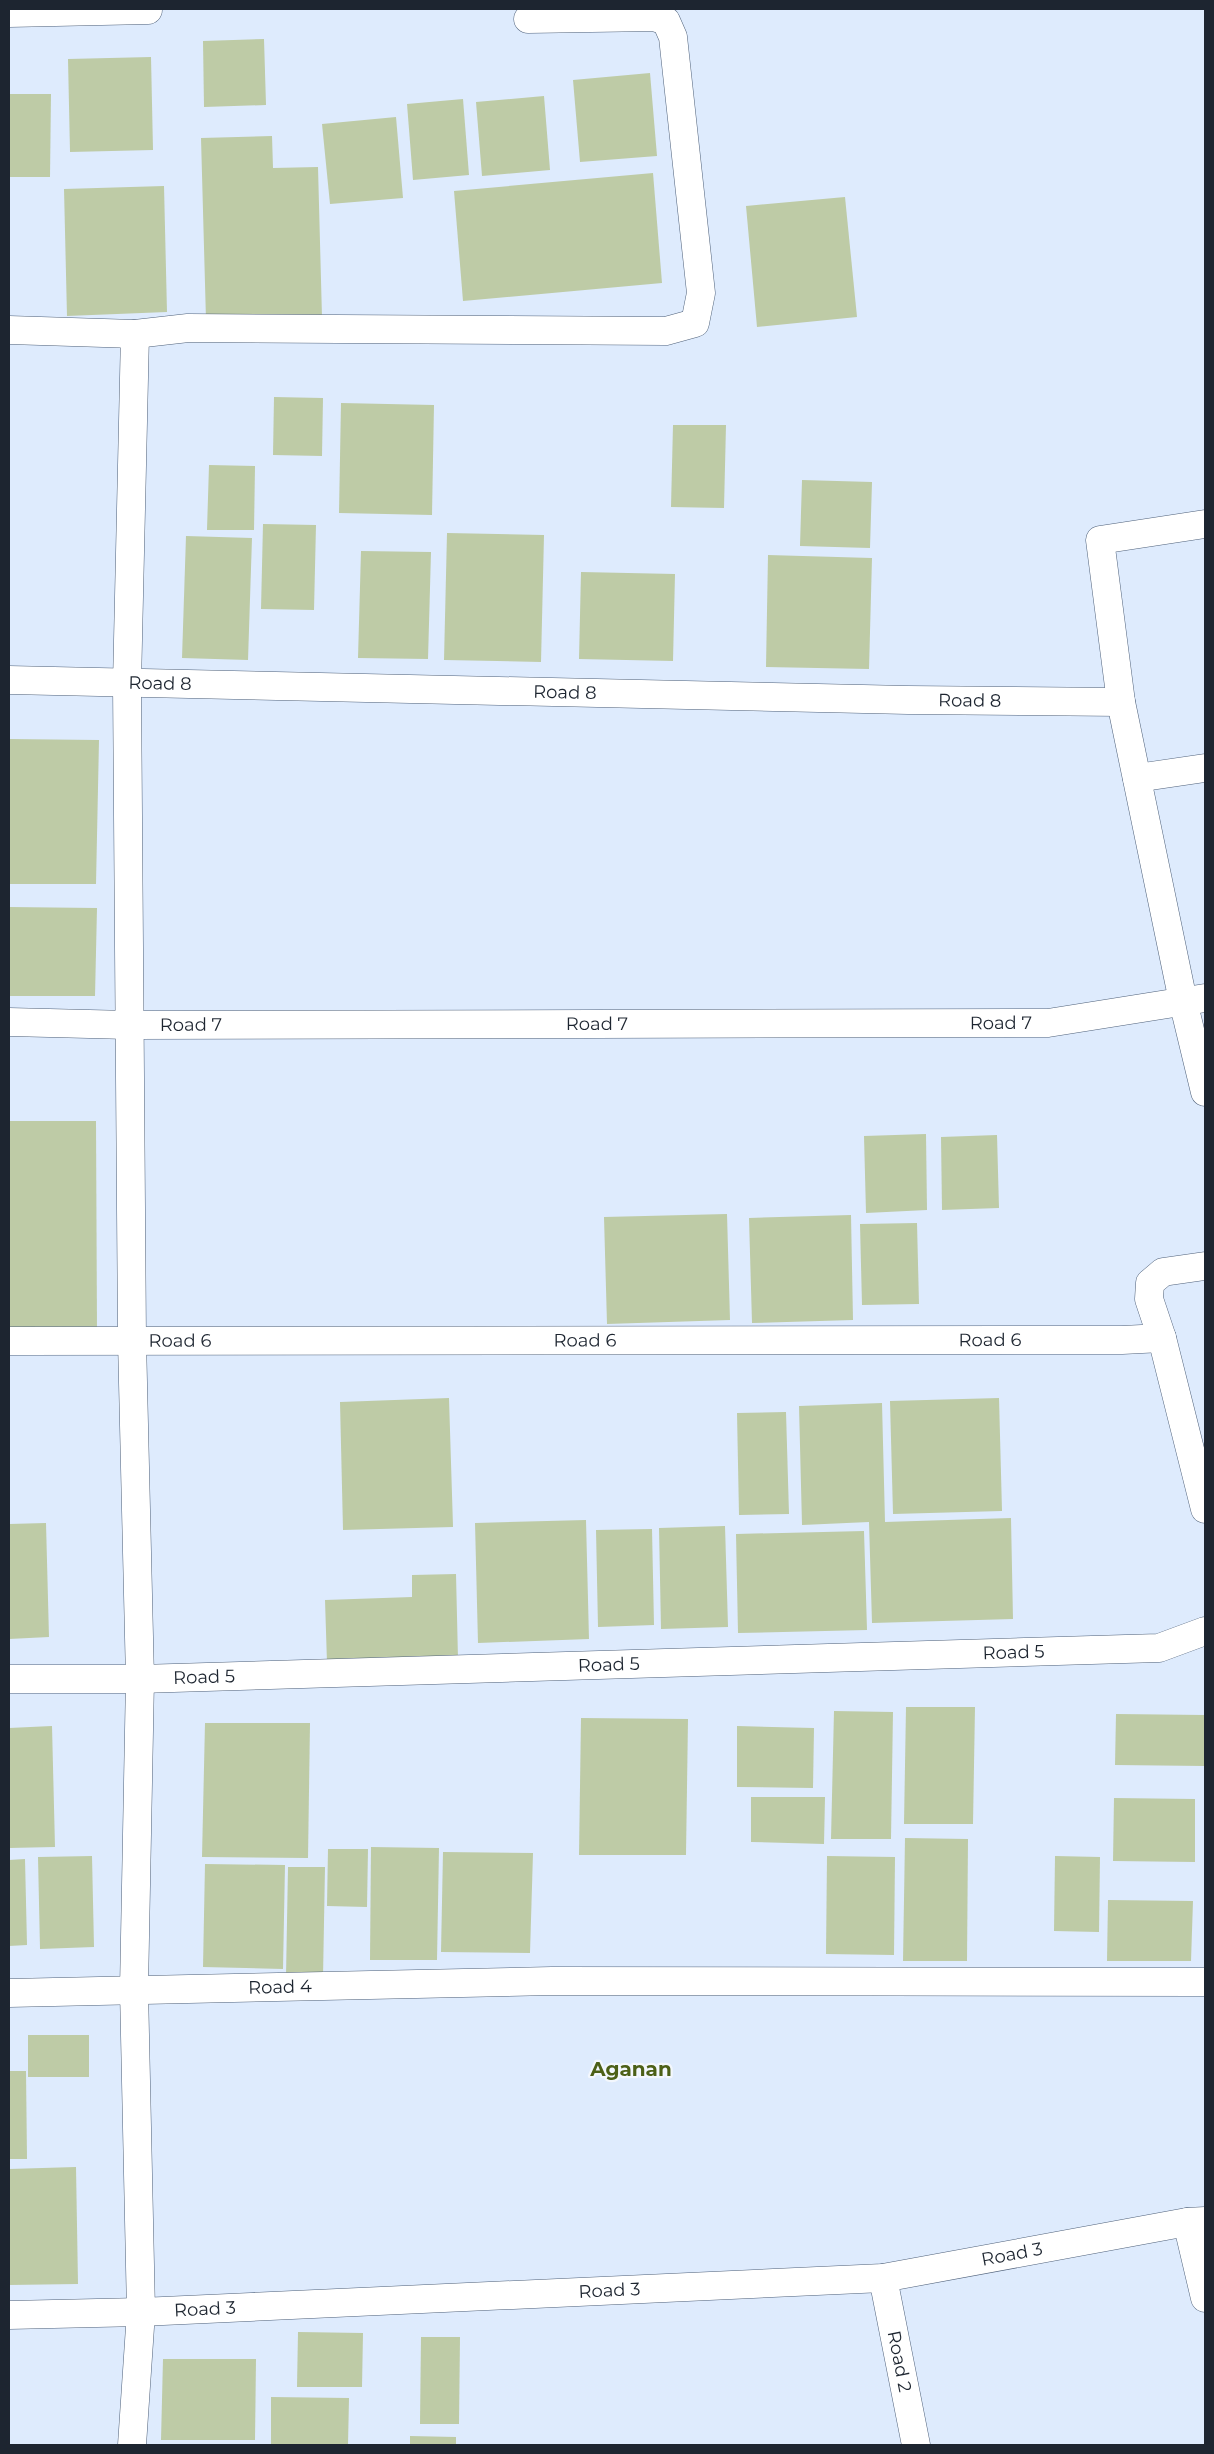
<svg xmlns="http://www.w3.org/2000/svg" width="1214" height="2454" font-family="Montserrat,sans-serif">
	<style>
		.building { fill: #becba6 }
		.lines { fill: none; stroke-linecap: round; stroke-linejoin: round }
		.minor-casing { stroke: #4f617a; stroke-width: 29 }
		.minor { stroke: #fff; stroke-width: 28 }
		.labels { text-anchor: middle; stroke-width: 4.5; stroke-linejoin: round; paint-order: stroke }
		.street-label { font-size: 18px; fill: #1d2530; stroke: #f3f7fd }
		.quarter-label { font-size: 20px; font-weight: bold; fill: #4c6017; stroke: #f3f7fd }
	</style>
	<rect width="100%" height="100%" fill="#deebfd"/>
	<g class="building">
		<polygon points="264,39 266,105 204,107 203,41"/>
		<polygon points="151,57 153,150 70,152 68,59"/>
		<polygon points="650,73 657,156 580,162 573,80"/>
		<polygon points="9,94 51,94 50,177 9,177"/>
		<polygon points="544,96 550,170 482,176 476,102"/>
		<polygon points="463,99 469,175 413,180 407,104"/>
		<polygon points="396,117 403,198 330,204 322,124"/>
		<polygon points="272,136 273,168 318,167 322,317 206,320 201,138"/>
		<polygon points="653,173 662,283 463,301 454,191"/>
		<polygon points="164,186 167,312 67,316 64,189"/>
		<polygon points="845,197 857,317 757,327 746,206"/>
		<polygon points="274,397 323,398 322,456 273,455"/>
		<polygon points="341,403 434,405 432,515 339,513"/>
		<polygon points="673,425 726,425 724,508 671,507"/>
		<polygon points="209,465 255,466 254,530 207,530"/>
		<polygon points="802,480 872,482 870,548 800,546"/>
		<polygon points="263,524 316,525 314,610 261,609"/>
		<polygon points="447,533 544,535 541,662 444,660"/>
		<polygon points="186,536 252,538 248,660 182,658"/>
		<polygon points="361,551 431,552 428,659 358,658"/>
		<polygon points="768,555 872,558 869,669 766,667"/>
		<polygon points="581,572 675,574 673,661 579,659"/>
		<polygon points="9,739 99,740 96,884 9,884"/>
		<polygon points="9,907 97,908 95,996 9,996"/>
		<polygon points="9,1121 96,1121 97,1330 9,1330"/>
		<polygon points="926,1134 927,1210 866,1213 864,1136"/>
		<polygon points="997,1135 999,1208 942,1210 941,1137"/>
		<polygon points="727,1214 730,1320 607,1324 604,1217"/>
		<polygon points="851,1215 853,1320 752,1323 749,1218"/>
		<polygon points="917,1223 919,1304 862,1305 860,1224"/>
		<polygon points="449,1398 453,1527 343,1530 340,1402"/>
		<polygon points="999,1398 1002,1511 893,1514 890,1401"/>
		<polygon points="882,1403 885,1522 1011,1518 1013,1619 872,1623 869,1522 802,1525 799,1406"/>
		<polygon points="786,1412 789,1514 739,1515 737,1413"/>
		<polygon points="586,1520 589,1639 478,1643 475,1523"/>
		<polygon points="46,1523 49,1637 9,1639 9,1524"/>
		<polygon points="725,1526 728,1627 661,1629 659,1528"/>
		<polygon points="652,1529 654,1625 598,1627 596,1530"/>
		<polygon points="864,1531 867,1630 738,1633 736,1534"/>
		<polygon points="456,1574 458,1659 327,1663 325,1600 412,1597 412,1575"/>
		<polygon points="906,1707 975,1707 973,1824 904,1824"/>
		<polygon points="834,1711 893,1712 891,1839 831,1839"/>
		<polygon points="1116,1714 1205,1715 1205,1766 1115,1765"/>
		<polygon points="581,1718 688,1719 686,1855 579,1855"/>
		<polygon points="205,1723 310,1723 308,1858 202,1857"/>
		<polygon points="52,1726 55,1847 9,1848 9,1728"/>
		<polygon points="737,1726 814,1728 813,1788 737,1787"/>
		<polygon points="751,1797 825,1797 824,1844 751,1842"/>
		<polygon points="1114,1798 1195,1799 1195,1862 1113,1861"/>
		<polygon points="905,1838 968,1839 967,1961 903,1961"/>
		<polygon points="371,1847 439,1848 437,1960 370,1960"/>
		<polygon points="328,1849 368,1849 367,1907 327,1906"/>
		<polygon points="443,1852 533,1853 530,1953 441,1952"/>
		<polygon points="92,1856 94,1947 40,1949 38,1857"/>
		<polygon points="827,1856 895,1857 894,1955 826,1954"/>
		<polygon points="1055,1856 1100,1857 1099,1932 1054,1931"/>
		<polygon points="25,1859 27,1945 9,1946 9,1860"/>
		<polygon points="205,1864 285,1865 283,1969 203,1967"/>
		<polygon points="288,1867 325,1867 323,1977 286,1976"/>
		<polygon points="1108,1900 1193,1901 1191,1961 1107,1961"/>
		<rect x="28" y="2035" width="61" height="42"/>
		<polygon points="9,2071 26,2071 27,2159 9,2159"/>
		<polygon points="76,2167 78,2284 9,2285 9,2169"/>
		<polygon points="298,2332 363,2333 362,2387 297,2387"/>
		<polygon points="421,2337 460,2337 459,2424 420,2424"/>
		<polygon points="163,2359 256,2359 255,2440 161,2440"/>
		<polygon points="271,2397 349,2398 348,2445 271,2445"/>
		<polygon points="410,2436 456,2437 456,2445 410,2445"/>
	</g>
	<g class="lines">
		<g class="minor-casing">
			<g id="minor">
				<polyline points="9,13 148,10"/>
				<polyline points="9,330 135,334 188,328 666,331 695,323 701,293 673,37 666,21 654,17 528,19"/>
				<polyline points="1205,524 1100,540 1121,702 1183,1001 1205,1092"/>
				<path id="s1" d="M9,680l899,20 213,2"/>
				<polyline points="1137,778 1205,768"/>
				<path id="s2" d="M9,1022l120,3 919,-2 157,-25"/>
				<polyline points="1205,1266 1163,1272 1150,1283 1149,1299 1162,1338 1205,1509"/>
				<path id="s3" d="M9,1341l1113,-1 40,-2"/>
				<path id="s4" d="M9,1679h131l1019,-31 46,-17"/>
				<path id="s5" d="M9,1993l543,-12 653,1"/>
				<polyline points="1187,2222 1205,2298"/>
				<path id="s6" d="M883,2278l33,167"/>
				<path id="s7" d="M9,2315l132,-3 742,-34 304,-56 18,-1"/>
				<polyline points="132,2445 141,2312 134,1989 140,1679 132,1340 127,684 135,334"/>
			</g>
		</g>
		<use href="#minor" class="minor"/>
	</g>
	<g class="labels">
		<g class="street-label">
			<text dy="6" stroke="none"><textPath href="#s1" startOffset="151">Road 8</textPath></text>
			<text dy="6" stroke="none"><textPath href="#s1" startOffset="556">Road 8</textPath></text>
			<text dy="6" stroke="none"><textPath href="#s1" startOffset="961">Road 8</textPath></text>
			<text dy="6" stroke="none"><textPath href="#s2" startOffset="992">Road 7</textPath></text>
			<text dy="6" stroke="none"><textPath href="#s2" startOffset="588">Road 7</textPath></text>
			<text dy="6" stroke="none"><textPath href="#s2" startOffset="182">Road 7</textPath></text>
			<text dy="6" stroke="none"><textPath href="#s3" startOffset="171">Road 6</textPath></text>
			<text dy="6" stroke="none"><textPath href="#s3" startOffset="576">Road 6</textPath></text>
			<text dy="6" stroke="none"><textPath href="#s3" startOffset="981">Road 6</textPath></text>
			<text dy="6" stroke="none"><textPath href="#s4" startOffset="1005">Road 5</textPath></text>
			<text dy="6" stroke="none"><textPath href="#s4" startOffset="600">Road 5</textPath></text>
			<text dy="6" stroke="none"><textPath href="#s4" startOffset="195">Road 5</textPath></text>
			<text dy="6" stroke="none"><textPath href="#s5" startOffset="271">Road 4</textPath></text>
			<text dy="6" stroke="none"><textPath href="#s7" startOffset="1006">Road 3</textPath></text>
			<text dy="6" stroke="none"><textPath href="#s7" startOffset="601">Road 3</textPath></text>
			<text dy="6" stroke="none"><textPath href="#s7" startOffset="196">Road 3</textPath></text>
			<text dy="6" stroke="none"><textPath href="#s6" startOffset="85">Road 2</textPath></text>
		</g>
		<g class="quarter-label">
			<text x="631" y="2076">Aganan</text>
		</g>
	</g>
	<rect width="1214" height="2454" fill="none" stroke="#1d2530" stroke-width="20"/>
</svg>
